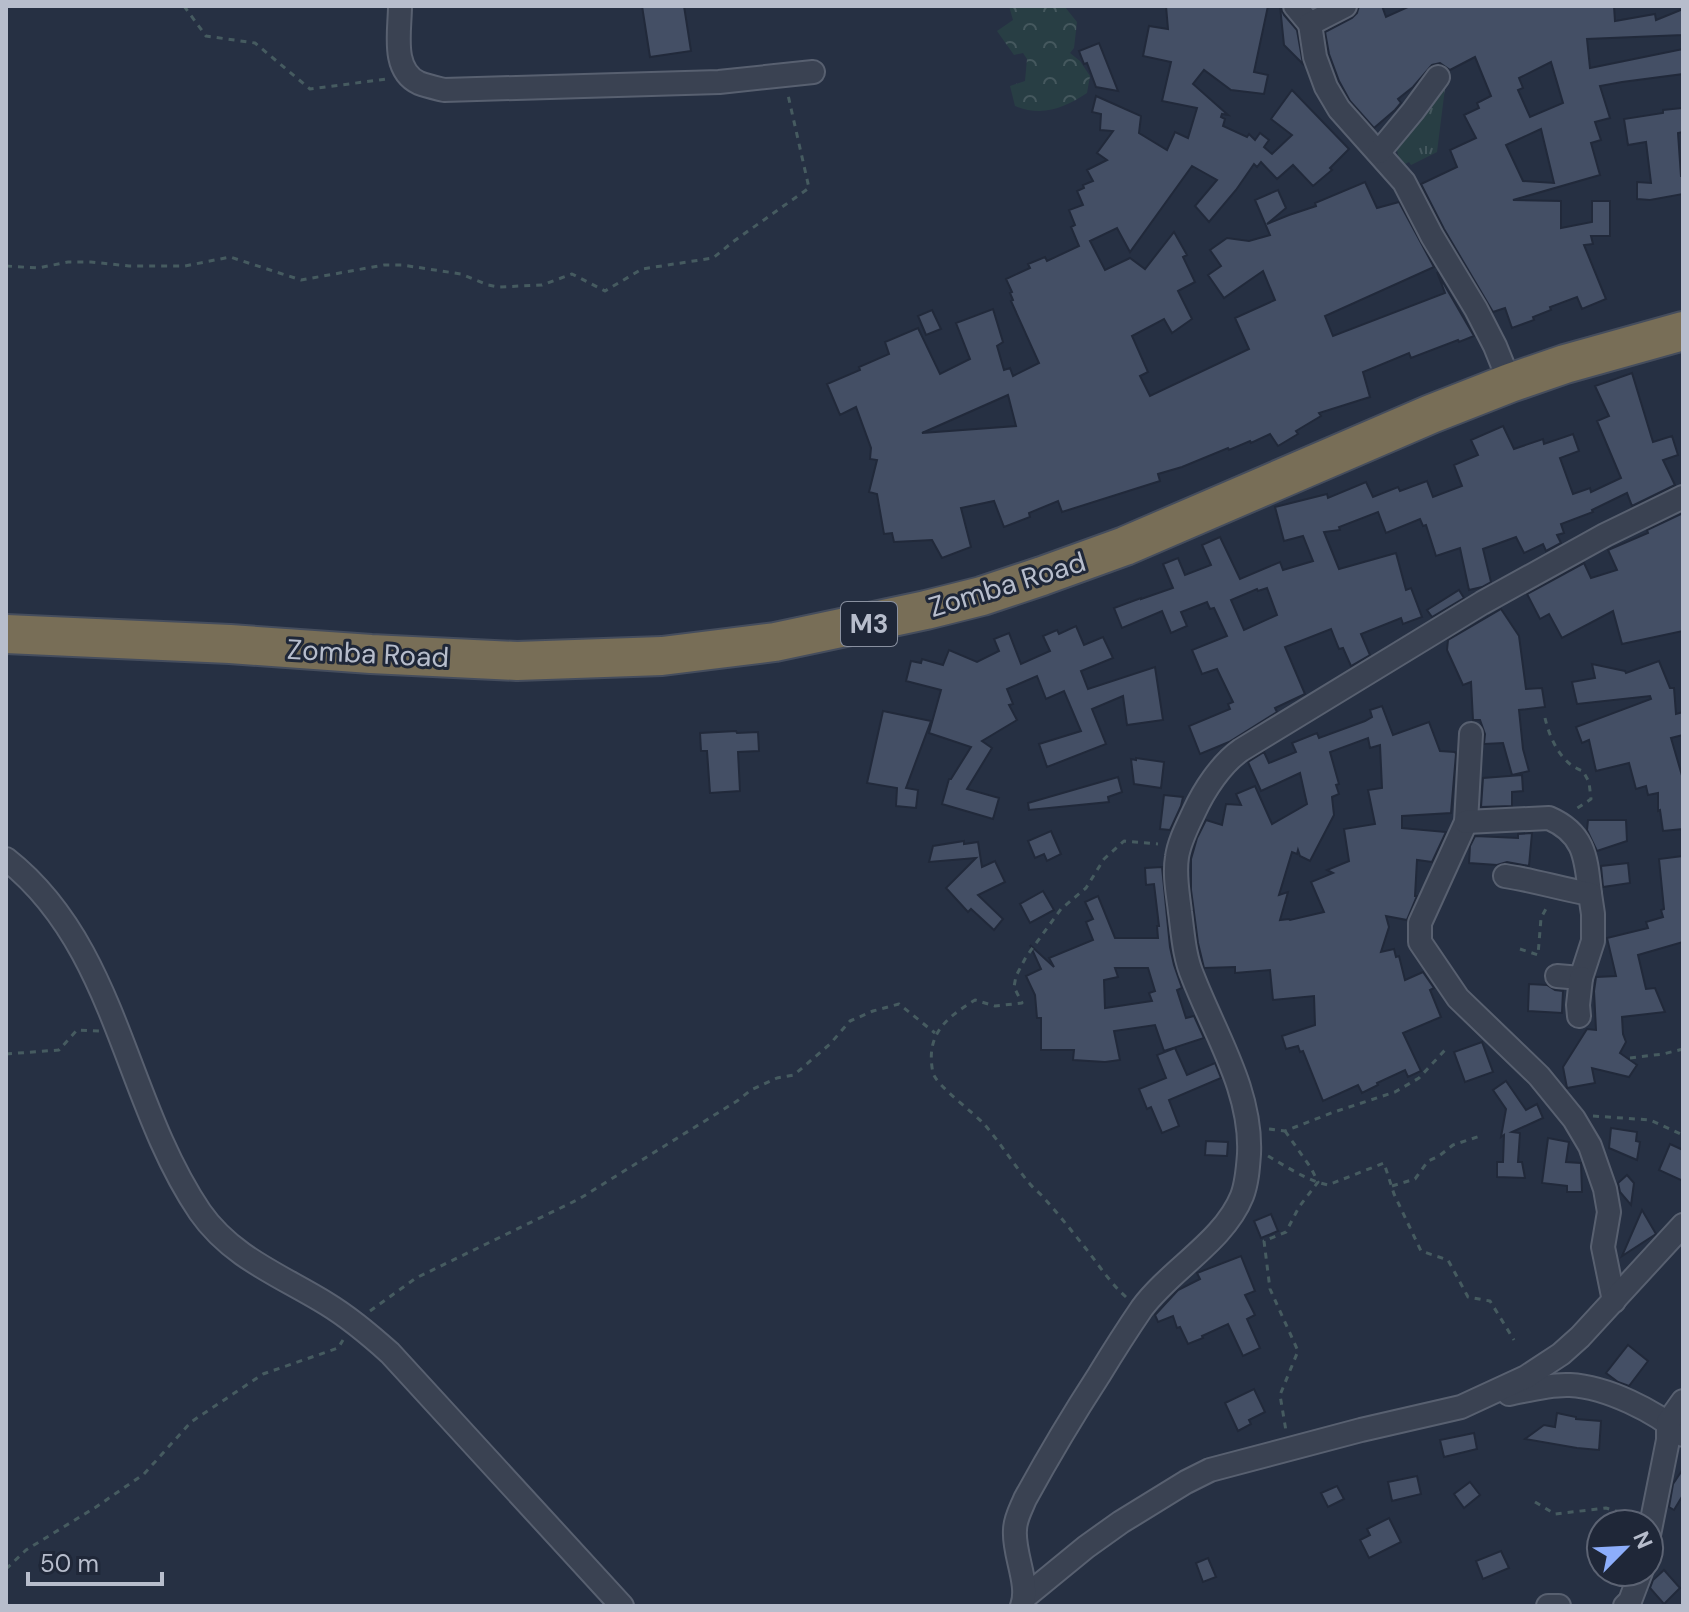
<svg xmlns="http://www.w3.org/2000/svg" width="1689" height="1612" font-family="'DM Sans',sans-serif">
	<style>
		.forest { fill: url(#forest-crowns) }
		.park { fill: url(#park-tufts) }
		.building { fill: #444f65; stroke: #21293a; stroke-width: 2; fill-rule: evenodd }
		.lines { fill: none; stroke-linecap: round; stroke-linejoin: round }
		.street-casing { stroke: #586070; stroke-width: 26 }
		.highway-casing { stroke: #454d5d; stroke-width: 42 }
		.path { stroke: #465b60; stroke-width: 3; stroke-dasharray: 6 6; stroke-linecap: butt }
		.street { stroke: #3a4252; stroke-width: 22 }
		.highway { stroke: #786e57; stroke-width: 38 }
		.labels { text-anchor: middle; stroke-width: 6; stroke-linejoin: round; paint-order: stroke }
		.shield { fill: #1f2738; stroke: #8990a0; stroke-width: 2 }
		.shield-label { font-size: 26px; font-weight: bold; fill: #b7bdcc }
		.street-label { font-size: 28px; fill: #b7bdcc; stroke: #1f2738 }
	</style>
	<defs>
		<pattern id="forest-crowns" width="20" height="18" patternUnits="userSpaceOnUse" patternTransform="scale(2)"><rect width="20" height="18" fill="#283e44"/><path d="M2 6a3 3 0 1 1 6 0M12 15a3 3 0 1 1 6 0" fill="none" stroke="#45585e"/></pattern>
		<pattern id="park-tufts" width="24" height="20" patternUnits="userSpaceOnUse" patternTransform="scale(2)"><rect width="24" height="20" fill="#283e44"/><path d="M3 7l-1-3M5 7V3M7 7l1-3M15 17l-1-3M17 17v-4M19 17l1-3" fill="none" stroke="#45585e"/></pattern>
	</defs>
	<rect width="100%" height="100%" fill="#263043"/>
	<path class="forest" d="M1009,6l56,1 12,15 -3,26 -4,5 10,8 10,15 -3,17c-23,15 -44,24 -72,13l-5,-20 15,-5 2,-22 -4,-6 -9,2 -17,-24 16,-11z"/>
	<polygon class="park" points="1446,80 1437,152 1411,165 1409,162 1401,166 1396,147"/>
	<g class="building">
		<polygon points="642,6 684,6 691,51 650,57"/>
		<path d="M1166,6h102l-14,66 14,3 -4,19 -33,-4 -27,-20 -11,14 35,31 -6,-1 -1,3 4,2 -2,7 24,11 2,-3 6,6 5,-7 9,7 -5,7 8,7 20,-19 -21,-16 21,-29 57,59 -19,19 2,2 -19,16 -20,-21 -16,14 -16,-17 -4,5 -3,-3 -18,26 -27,32 -14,-16 22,-26 -25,-14 -62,86 -13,-24 -27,13 15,29 25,-12 15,11 29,-37 13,23 -4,2 12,25 -17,9 14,28 -20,14 -8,-14 -32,17 16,36 -8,4 10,20 99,-47 -14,-31 40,-18 -12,-29 -39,27 -16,-23 13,-9 -11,-16 17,-12 22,3 21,-6 -15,-35 23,-10 8,18 -19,16 22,-9 27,-9 -1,-3 50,-21 12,26 22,-6 35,65 -109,49 8,20 112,-43 -8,-21 37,64 -15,6 -1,-2 -47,18 -2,-5 -46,19 7,25 -51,16 2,3 -25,15 2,3 -20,12 -8,-12 -19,9 -1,-2 -21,9 -1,-2 -46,19 -24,7 2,7 -98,31 -4,-11 -29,12 1,4 -26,10 -10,-26 -33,7 10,39 -29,11 -10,-18 -38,2 -2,-9 -8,1 -7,-40 -8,-2 8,-32 -7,-1 1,-11 -15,-41 -16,8 -13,-31 33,-14 -1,-3 30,-13 -4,-12 33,-14 22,46 30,-15 -14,-36 37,-14 10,33 -6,4 7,24 6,-2 3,8 26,-13 -28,-62 2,-1 -3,-7 2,-1 -6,-13 24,-11 -2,-4 17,-7 2,4 32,-15 -8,-19 4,-2 -6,-15 14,-5 -6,-14 7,-3 -1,-3 10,-4 -6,-11 20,-10 -10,-7 16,-22 -13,-1 1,-16 -9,-2 4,-16 45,20 -2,17 28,17 8,-18 13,6 9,-30 -35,-7 9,-39 -28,-6 6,-30 19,3zM1008,395l8,31 -94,7z"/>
		<polygon points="1280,6 1284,15 1297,30 1303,64 1284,45"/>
		<path d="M1359,6h23l4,11 24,-11h204l1,15 40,-7 1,6 27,-11v26l-96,4 3,29 93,-19v25l-61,8 -22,4 10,32 -15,4 6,18 -10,3 9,32 -87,25 48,1v27l31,-6v-21h18v35h-19l2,8 -9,1 22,54 -24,10 -5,-12 -27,10 1,3 -18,7 1,3 -22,8 -7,-20 -12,4 -49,-83 -23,-45 36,-17 -7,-17 26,-12 -12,-23 15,-7 -2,-5 14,-7 -16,-39 -25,13 -10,-7 -8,2 -19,22 -15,12 3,4 -6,7 -21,18 -24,-27 -11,-20 -10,-27 -4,-22 27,-14 5,-5zM1551,62l12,41 -33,14 -12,-27 5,-2 -4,-10zM1541,129l13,54 -31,-2 -17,-36z"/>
		<polygon points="1099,43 1118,91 1096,87 1087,63 1084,64 1079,51"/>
		<polygon points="1682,108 1683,132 1678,133 1681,176 1683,176 1683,194 1650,200 1637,199 1637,182 1651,183 1646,142 1628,145 1624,119 1663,113 1663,110"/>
		<polygon points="932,310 941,329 926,335 918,316"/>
		<path d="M1632,373l21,69 19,-6 6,19 -15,5 12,25 -43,21 -5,-13 -35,17 1,2 -32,12 3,9 -7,2 4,8 -15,8 -3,-7 -19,9 -8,-16 -33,12 8,33 -9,5 -13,3 -9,-42 -24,8 -10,-31 -3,1 -3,-7 -34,14 -8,-21 -39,15 1,3 -16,2 15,37 57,-16 10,37 5,-2 11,29 -19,7 -2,-6 -40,16 9,21 -19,11 -8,-18 -4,1 -8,-20 -46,18 20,47 -30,14 2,4 -48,30 -29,12 -11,-28 41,-17 -2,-5 5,-2 -16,-33 -15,5 -10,-24 35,-14 -13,-28 -4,1 -3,-7 -26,10 6,14 -16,7 -9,-22 -40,17 -8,-20 27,-10v1l32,-11 -10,-24 15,-6 7,17 26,-10 -9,-20 18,-8 20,42 40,-17 3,8 30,-9 -10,-25 -19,5 -9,-34 52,-13 1,4 38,-16 7,15 25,-10 2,4 27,-10 6,16 29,-11 -8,-21 24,-10 -7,-15 32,-14 11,23 29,-10 1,5 29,-10 6,17 -19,7 13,36 17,-6 1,4 30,-14 -24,-57 12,-5 -14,-30zM1267,588l10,27 -33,15 -13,-30 26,-11 1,2z"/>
		<polygon points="1683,513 1683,631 1622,644 1613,611 1562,638 1549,614 1540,619 1527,594 1584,563 1591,578 1617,570 1608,550 1648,533 1647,530"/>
		<polygon points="1459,590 1464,598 1432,617 1427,610"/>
		<polygon points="1501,609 1519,636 1526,689 1542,688 1545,707 1519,710 1523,749 1529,771 1512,775 1503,743 1484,744 1485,734 1480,720 1473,720 1471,682 1463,685 1447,650 1448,640"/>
		<polygon points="1076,626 1084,645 1103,637 1113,658 1081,671 1088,689 1155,667 1163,720 1127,725 1123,696 1092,709 1106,744 1047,767 1039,744 1081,731 1064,691 1046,699 1037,676 1007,689 1013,704 1009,705 1017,720 982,741 992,748 967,789 999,798 993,819 942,804 949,779 951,779 971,747 929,733 941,690 906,681 911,661 921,663 922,659 943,665 949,650 977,662 999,651 994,639 1009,633 1021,664 1050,651 1043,636 1057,630 1059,634"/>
		<polygon points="1659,661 1670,688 1674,688 1676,714 1683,712 1683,735 1671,738 1683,779 1683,829 1663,831 1660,810 1658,811 1658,793 1648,795 1646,786 1636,789 1629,763 1596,771 1589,740 1582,743 1576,727 1651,699 1650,696 1577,704 1572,682 1595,678 1592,664 1625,671 1626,673"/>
		<path d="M1382,706l11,29 36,-13 11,29 15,1 1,2 -5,59 -49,3v12l44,4 -14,30 -15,-2 -2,36h2l-10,24 -21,-4 3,11 -8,25 13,-3 2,8 3,-1 6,24 18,-8 11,16 -4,2 11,27 -38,16 18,38 -13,6 -3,-7 -28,13 1,2 -16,8 -4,-8 -35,16 -20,-50 -3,1 -2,-6 -12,3 -4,-13 33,-11 -1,-29 -41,4 -3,-30 -35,3v-6l-31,1 -6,-25 -7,-53v-31l6,-21 9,-18 16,5 4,-21 15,1 -5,-11 19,-8 17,38 35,-20 -7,-31 -39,18 -13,-29 16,-10 5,11 27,-11 -4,-9 25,-10 2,5 46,-17 7,-4 -2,-7zM1368,738l2,10 10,-3 2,43 -14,2 7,34 -31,5 5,32 -22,9 6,3 -22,9 13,30 -34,8 -1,-1 -9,1 8,-28 -9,3 13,-43 5,2 1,-4 2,6 10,5 24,-46 -2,-18 7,-3 -3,-9 3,-1 -9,-32z"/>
		<polygon points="883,711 931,721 906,788 918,790 916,808 896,806 897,788 867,783"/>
		<polygon points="736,731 737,733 758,732 759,751 738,752 740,791 710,793 707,751 701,751 700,733"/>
		<polygon points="1136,758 1164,762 1161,788 1134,784 1131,759 1136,760"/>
		<polygon points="1522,775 1523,791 1512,792 1512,806 1481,807 1483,778"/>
		<polygon points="1118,777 1122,792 1108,797 1109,802 1029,810 1028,803"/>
		<polygon points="1164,795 1183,797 1181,806 1170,830 1160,829"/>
		<polygon points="1588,820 1626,820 1627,841 1597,851 1587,830"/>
		<polygon points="1051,831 1061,854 1047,861 1044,854 1035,858 1028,841"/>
		<polygon points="1532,833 1529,866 1507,862 1497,865 1469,863 1470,846 1475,836 1518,838 1518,834"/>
		<polygon points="964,841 964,844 978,842 982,867 995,861 1005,882 978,895 1003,919 994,930 971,909 968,912 946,888 976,858 929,862 933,846"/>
		<polygon points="1683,856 1683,942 1638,955 1646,989 1655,988 1665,1012 1622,1017 1623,1034 1626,1042 1620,1053 1637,1065 1629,1077 1592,1068 1595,1083 1567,1088 1563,1067 1587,1029 1596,1030 1594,991 1596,977 1616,976 1607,938 1648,928 1646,922 1663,917 1661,910 1664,909 1659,859"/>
		<polygon points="1628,863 1630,883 1603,887 1601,866"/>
		<path d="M1162,867l8,80 4,18 8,23 -5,2 9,28 8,-2 10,22 -40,13 -9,-26 -41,6 6,29 -15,2 -32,-2 1,-10h-33v-32h-4l-2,-23 -9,-19 15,-7 -11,-24 24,22 -5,-9 44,-18 -7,-18 7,-3 -8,-17 13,-6 17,42h43l-1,-12h2l-5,-42 -8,1 -1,-17zM1115,968h33l7,23 -6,2 3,8 -47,7 -1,-28 14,-3z"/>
		<polygon points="1043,891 1054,910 1030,923 1020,904"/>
		<polygon points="1529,984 1547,985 1555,990 1563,991 1562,1013 1528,1011"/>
		<polygon points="1482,1042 1493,1072 1465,1082 1454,1052"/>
		<polygon points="1175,1048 1187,1075 1215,1063 1221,1078 1169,1100 1179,1126 1162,1133 1151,1107 1147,1109 1139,1089 1166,1078 1157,1055"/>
		<polygon points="1506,1081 1526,1110 1537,1104 1543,1118 1512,1132 1520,1133 1518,1162 1522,1162 1525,1178 1497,1177 1497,1162 1503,1162 1504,1135 1501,1137 1506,1109 1493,1090"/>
		<polygon points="1611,1128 1637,1132 1636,1141 1640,1142 1637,1160 1609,1148"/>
		<polygon points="1548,1138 1569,1142 1566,1162 1581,1163 1582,1192 1567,1192 1567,1186 1542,1183"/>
		<polygon points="1206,1141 1228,1142 1227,1156 1205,1155"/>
		<polygon points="1670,1144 1683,1150 1683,1181 1659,1170"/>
		<polygon points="1627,1175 1634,1183 1631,1205 1620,1192 1618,1183"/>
		<polygon points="1642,1210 1656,1234 1622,1256"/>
		<polygon points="1271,1214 1278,1231 1261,1238 1254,1221"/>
		<polygon points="1241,1256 1255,1291 1245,1295 1255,1315 1247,1319 1260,1348 1243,1356 1228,1324 1202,1336 1203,1338 1188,1344 1180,1327 1177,1328 1173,1316 1158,1322 1155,1315 1178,1290 1200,1279 1197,1273"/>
		<polygon points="1628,1345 1648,1361 1629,1386 1618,1382 1606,1373"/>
		<polygon points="1254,1389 1265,1412 1249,1420 1251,1424 1238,1431 1225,1403"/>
		<polygon points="1557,1413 1576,1417 1576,1419 1601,1421 1599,1450 1577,1448 1525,1439 1544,1425 1555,1427"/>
		<polygon points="1474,1433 1477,1449 1444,1457 1440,1440"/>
		<polygon points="1683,1469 1683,1495 1674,1510 1669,1507 1673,1484"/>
		<polygon points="1417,1476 1421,1494 1392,1501 1388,1482"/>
		<polygon points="1470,1482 1480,1495 1464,1508 1454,1494"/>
		<polygon points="1337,1486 1344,1499 1328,1507 1321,1493"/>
		<polygon points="1389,1518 1401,1542 1369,1558 1360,1540 1370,1535 1367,1529"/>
		<polygon points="1501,1551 1509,1568 1483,1579 1476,1561"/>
		<polygon points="1208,1558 1216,1577 1203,1582 1196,1563"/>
		<polygon points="1664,1570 1680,1588 1664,1604 1650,1588 1653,1580"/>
	</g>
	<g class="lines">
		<g class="street-casing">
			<g id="street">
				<path d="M400,6c0,25 -9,64 19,77 8,3 17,5 25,7l275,-8 94,-10"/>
				<polyline points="1295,6 1310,24"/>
				<polyline points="1345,6 1310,24 1315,57 1326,87 1339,109 1404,182 1432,236 1476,309 1495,346 1510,383"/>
				<polyline points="1379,152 1413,111 1438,77"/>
				<polyline points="1471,734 1466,822 1420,923 1420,942 1458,998 1539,1076 1574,1119 1590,1146 1605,1189 1609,1212 1603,1247 1614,1301"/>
				<path d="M1466,822l83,-4c37,16 37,42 41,76"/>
				<path d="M6,859c111,87 118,241 194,353 32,46 82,64 127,92 23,14 43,31 63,49l232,253"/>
				<path d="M1505,876c28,4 56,13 85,18l3,20v27l-12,37 -24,-2"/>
				<polyline points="1579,1016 1578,1005 1581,978"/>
				<path d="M1509,1394c20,-4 41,-10 61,-9 37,2 85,26 113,50"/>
				<polyline points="1649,1535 1668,1440 1668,1422 1683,1401"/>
				<polyline points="1025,1597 1086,1547 1121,1522 1186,1482 1210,1470 1361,1430 1461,1407 1526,1377 1561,1354 1580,1337 1683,1225"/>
				<path d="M1022,1606c8,-22 -9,-52 -7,-76 0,-11 6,-21 10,-31 23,-42 48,-84 74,-124 14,-23 28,-45 43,-67 29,-39 82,-67 100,-112 5,-13 6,-28 7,-42 3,-63 -34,-120 -56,-177 -9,-21 -10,-43 -13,-65 -2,-18 -6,-37 -3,-55 2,-15 10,-30 17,-45 10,-22 27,-48 47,-62l241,-147 123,-68 78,-38"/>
				<polyline points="1548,1606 1559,1606"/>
				<polyline points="1625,1606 1630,1601 1641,1572"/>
			</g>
		</g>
		<g class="highway-casing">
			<polyline id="highway" points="6,634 230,644 371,654 517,661 662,656 775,642 926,610 982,596 1042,576 1125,546 1431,414 1510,383 1565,364 1683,331"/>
		</g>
		<g class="path">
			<polyline points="184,6 206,36 255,43 310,89 387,79"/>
			<polyline points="1111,6 1112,6"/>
			<polyline points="6,266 38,268 68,262 91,262 129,266 185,266 230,257 301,280 384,265 402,265 461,274 488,285 499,287 542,285 572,274 605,291 642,269 713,258 734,241 809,188 788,95"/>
			<path d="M1545,718c5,21 16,46 38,53l6,11 2,17 -15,10"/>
			<polyline points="1520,949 1538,955 1541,918 1548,905"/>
			<polyline points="6,1054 59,1050 77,1030 99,1031"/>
			<polyline points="1630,1058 1663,1054 1683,1049"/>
			<polyline points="1593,1116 1650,1120 1683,1135"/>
			<polyline points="1269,1129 1285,1131 1334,1112 1395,1092 1419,1078 1445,1050"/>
			<polyline points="1285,1131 1311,1168 1318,1182 1299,1207 1286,1232 1264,1241 1270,1289 1298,1351 1280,1395 1286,1431"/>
			<path d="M1268,1156c19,11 38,24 60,29l56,-22 10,31 27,57 27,9 20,37 22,4 24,39"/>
			<polyline points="1392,1186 1415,1179 1428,1161 1439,1156 1453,1145 1480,1136"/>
			<path d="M1126,1297c-17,-15 -29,-35 -43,-52 -13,-16 -26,-33 -40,-48 -4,-5 -9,-8 -13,-13 -16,-19 -29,-40 -45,-59 -11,-12 -49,-40 -52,-52 -8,-39 13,-55 42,-73l20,6 27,-3 -8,-16 2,-11 10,-19 35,-48 25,-21 18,-29 20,-18 34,3"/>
			<polyline points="370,1311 416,1278 579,1199 737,1101 751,1090 777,1078 794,1075 830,1044 850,1021 873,1011 899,1004 935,1033"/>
			<polyline points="1535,1502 1555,1514 1606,1508 1632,1516"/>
			<polyline points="6,1569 26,1550 96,1507 144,1474 191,1422 263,1374 338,1348 343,1340"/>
		</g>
		<use href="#street" class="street"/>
		<use href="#highway" class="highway"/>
	</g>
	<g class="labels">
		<rect class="shield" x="841" y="602" width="56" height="44" rx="6"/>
		<g class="shield-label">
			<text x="869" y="633">M3</text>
		</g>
		<g class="street-label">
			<text transform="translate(1007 584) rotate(-17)" y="10">Zomba Road</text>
			<text transform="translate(368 653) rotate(3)" y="10">Zomba Road</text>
		</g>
	</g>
	<rect width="1689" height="1612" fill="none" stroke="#b7bdcc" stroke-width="16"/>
	<g transform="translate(1625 1548) rotate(66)"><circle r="38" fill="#1f2738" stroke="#5c6373" stroke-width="2"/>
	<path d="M0-6L14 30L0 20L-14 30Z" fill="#8daefb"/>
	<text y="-12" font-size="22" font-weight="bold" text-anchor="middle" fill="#b7bdcc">N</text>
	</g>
	<path d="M28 1572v12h134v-12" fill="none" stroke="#b7bdcc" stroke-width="4"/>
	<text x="40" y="1572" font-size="24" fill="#b7bdcc" stroke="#1f2738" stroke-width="6" paint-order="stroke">50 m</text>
</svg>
